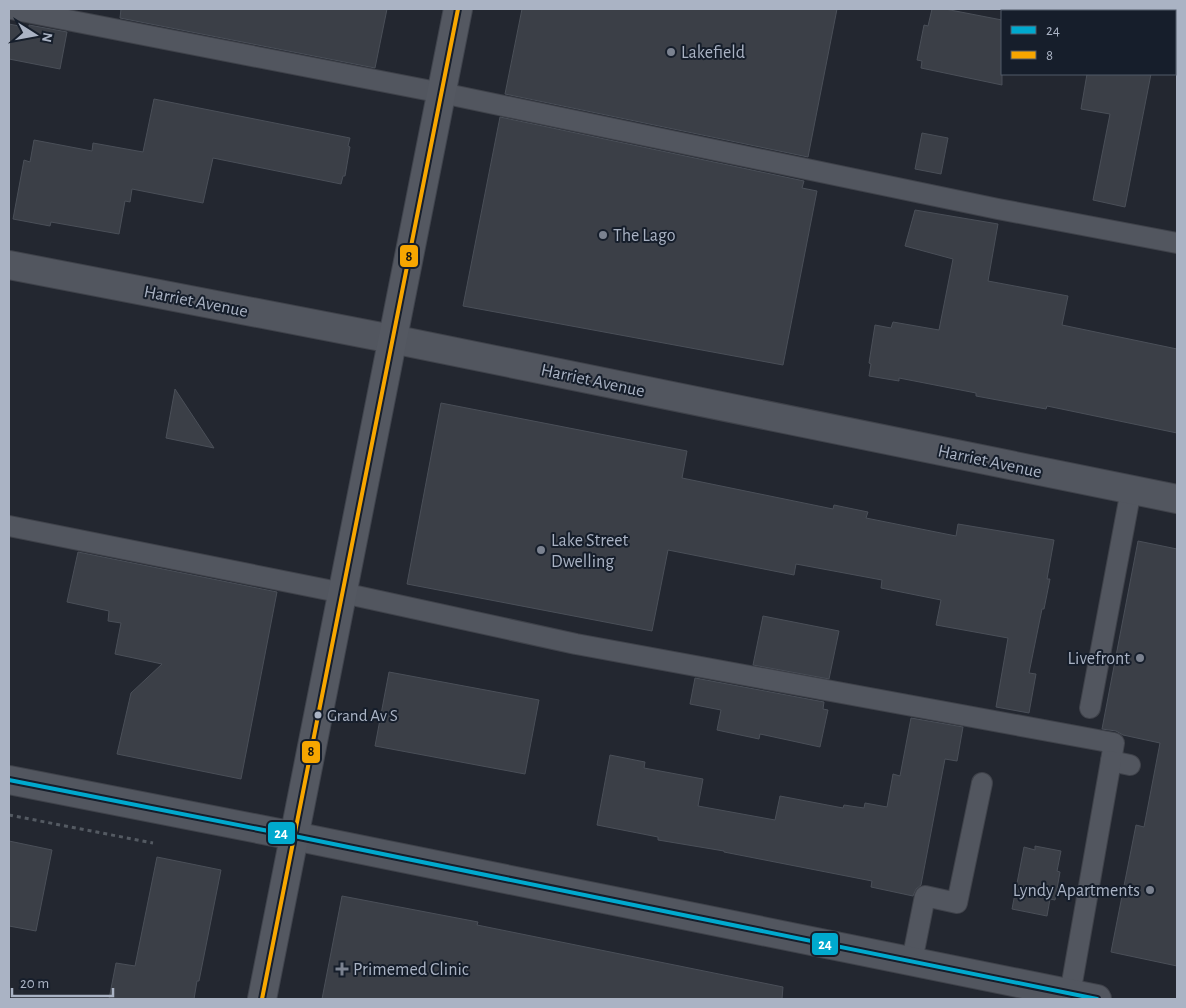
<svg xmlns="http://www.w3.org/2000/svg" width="1186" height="1008" font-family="'Alegreya Sans',sans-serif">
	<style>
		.building { fill: #3b3f47; stroke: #4a4f58 }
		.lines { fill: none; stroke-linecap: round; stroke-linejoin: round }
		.lane-casing { stroke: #3f424a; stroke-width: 22 }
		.street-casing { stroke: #3f424a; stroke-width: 30 }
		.primary-casing { stroke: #40444d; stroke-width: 30 }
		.path { stroke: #545a62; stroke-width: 3; stroke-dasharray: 4 4; stroke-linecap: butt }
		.lane { stroke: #52565f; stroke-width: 20 }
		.street { stroke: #52565f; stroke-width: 28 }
		.primary { stroke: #545861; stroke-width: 28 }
		.bus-1-casing { stroke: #161e2b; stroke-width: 8 }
		.bus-2-casing { stroke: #161e2b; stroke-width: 8 }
		.bus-1 { stroke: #00a9ce; stroke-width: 4 }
		.bus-2 { stroke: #f7a600; stroke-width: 4 }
		.poi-dot { fill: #7b8290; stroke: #161e2b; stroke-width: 2 }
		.bus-dot { fill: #aab3c4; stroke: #161e2b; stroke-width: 2 }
		.labels { text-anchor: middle; stroke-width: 4; stroke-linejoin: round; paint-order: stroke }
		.bus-label { font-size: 17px; fill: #aab3c4; stroke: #161e2b; text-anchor: start }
		.poi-label { font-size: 18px; fill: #aab3c4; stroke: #161e2b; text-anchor: start }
		.street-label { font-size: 18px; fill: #aab3c4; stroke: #161e2b }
		.line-badge { stroke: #161e2b; stroke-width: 2 }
		.badge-label { font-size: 14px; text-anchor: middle; font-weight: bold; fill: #fff }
		.pale-badge-label { font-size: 14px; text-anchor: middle; font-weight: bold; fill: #111 }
	</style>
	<rect width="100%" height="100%" fill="#232730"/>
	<g class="building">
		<polygon points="121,9 387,9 375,68 120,18"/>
		<polygon points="522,9 837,9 808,157 505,94"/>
		<polygon points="932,9 945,9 1002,20 1002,85 921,68 922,61 917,60 924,25 928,26"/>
		<polygon points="9,24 29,28 29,25 67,32 60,69 9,59"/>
		<polygon points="1087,74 1151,74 1125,207 1093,200 1110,114 1081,109"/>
		<polygon points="154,99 350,138 348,146 350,147 345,176 343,176 341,184 213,158 203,203 132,189 130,202 125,201 119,234 51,222 50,226 13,219 24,160 30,162 34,140 92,151 93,143 143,152"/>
		<polygon points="500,117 804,181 802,188 817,191 783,365 463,306"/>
		<polygon points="922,133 948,138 941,174 915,169"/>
		<polygon points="915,210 998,224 988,281 1068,296 1062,325 1177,349 1177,433 1047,406 1046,409 976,396 976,393 899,378 899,381 869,376 871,364 869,363 875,325 891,328 893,322 939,330 953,259 905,246"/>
		<polygon points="175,389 214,448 166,438"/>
		<polygon points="441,403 687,451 682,478 833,509 834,505 868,512 866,518 956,536 958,524 1054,540 1047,579 1050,579 1044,609 1042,609 1029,673 1036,674 1029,713 996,707 1008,638 936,625 941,600 881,588 882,580 796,564 794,575 668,550 652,631 407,584"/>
		<polygon points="1138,541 1177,549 1177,966 1111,952 1136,825 1144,827 1160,743 1123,735 1116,731 1102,729"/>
		<polygon points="78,552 277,592 241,779 117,754 131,693 162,664 115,654 121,623 108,621 109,611 67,602"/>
		<polygon points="763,616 839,631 829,679 753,665"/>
		<polygon points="389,672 539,700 525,774 375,746"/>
		<polygon points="695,678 824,702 823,709 828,710 820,747 760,734 759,739 717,730 721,710 690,704"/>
		<polygon points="911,718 963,727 957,761 945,759 921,885 916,889 913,896 871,887 872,881 724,852 724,851 658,840 658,837 597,825 610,755 645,762 644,768 703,779 698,806 775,820 780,796 843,808 844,805 864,808 865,803 887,807 893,774 900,776"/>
		<polygon points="9,841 52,850 36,931 9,926"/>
		<polygon points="1035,846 1061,851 1057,871 1060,872 1055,900 1050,899 1047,916 1012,909 1024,847 1035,850"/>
		<polygon points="157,857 221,870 199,981 197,981 194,999 109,999 116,963 135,966"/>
		<polygon points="342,896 478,922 477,925 783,987 782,999 322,999"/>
	</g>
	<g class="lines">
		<g class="lane-casing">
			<g id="lane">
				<polyline points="11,9 442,93 998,209 1177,243"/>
				<polyline points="9,526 343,593 576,644 1114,743 1111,761 1130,765"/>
				<polyline points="1090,708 1131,490"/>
				<polyline points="912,961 925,896 957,903 982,783"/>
				<polyline points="1070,994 1111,761"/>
			</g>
		</g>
		<g class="street-casing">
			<g id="street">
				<polyline points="9,265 392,339 1177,499"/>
				<polyline points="9,780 294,836 1097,999"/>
			</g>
		</g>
		<g class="primary-casing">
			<polyline id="primary" points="262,999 458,9"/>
		</g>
		<polyline class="path" points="9,815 153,843"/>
		<use href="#lane" class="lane"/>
		<use href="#street" class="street"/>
		<use href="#primary" class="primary"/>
		<g class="bus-1-casing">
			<polyline id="bus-1" points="9,780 294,836 1097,999"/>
		</g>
		<g class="bus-2-casing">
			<polyline id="bus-2" points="262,999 458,9"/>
		</g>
		<use href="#bus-1" class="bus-1"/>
		<use href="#bus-2" class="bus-2"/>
	</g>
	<g class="poi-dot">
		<circle cx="671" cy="52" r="5"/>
		<circle cx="603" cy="235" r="5"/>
		<circle cx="541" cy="550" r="5"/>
		<circle cx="1140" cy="658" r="5"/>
		<circle cx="1150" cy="890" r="5"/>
		<path d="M339.5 961.5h5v5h5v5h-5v5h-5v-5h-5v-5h5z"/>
	</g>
	<circle class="bus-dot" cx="318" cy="715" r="4.5"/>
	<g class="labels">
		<g class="bus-label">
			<text x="327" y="721">Grand Av S</text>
		</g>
		<g class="poi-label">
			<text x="681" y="58">Lakefield</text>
			<text x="613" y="241">The Lago</text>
			<text x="551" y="546">Lake Street<tspan x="551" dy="21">Dwelling</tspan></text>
			<text x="1130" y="664" text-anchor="end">Livefront</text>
			<text x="1140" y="896" text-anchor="end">Lyndy Apartments</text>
			<text x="353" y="975">Primemed Clinic</text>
		</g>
		<g class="street-label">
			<text transform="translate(196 301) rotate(11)" y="6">Harriet Avenue</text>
			<text transform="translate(593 380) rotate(12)" y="6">Harriet Avenue</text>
			<text transform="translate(990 461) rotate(12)" y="6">Harriet Avenue</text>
		</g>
	</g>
	<g class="line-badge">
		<rect x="399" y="244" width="20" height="24" rx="5" fill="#f7a600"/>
		<rect x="301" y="740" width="20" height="24" rx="5" fill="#f7a600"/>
		<rect x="267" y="821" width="29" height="24" rx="5" fill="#00a9ce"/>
		<rect x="811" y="932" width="28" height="24" rx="5" fill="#00a9ce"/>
	</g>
	<g class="badge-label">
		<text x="281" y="838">24</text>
		<text x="825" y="949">24</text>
	</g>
	<g class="pale-badge-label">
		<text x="409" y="261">8</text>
		<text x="311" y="756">8</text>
	</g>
	<rect width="1186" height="1008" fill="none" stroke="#aab3c4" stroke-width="20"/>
	<rect x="1001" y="10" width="175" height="65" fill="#161e2b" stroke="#515a68"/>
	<rect x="1011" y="26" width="25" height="8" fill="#00a9ce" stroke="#515a68"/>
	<text x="1046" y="35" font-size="15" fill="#aab3c4">24</text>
	<rect x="1011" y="51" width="25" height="8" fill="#f7a600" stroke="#515a68"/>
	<text x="1046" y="60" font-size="15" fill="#aab3c4">8</text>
	<g transform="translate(35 35) rotate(101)" stroke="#161e2b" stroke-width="4" paint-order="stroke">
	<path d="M0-4L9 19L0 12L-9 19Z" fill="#aab3c4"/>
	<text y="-8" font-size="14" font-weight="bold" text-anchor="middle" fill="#aab3c4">N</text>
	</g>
	<path d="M12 988v8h101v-8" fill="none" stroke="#aab3c4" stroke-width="2.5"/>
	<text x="20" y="988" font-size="15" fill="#aab3c4" stroke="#161e2b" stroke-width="4" paint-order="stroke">20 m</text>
</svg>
